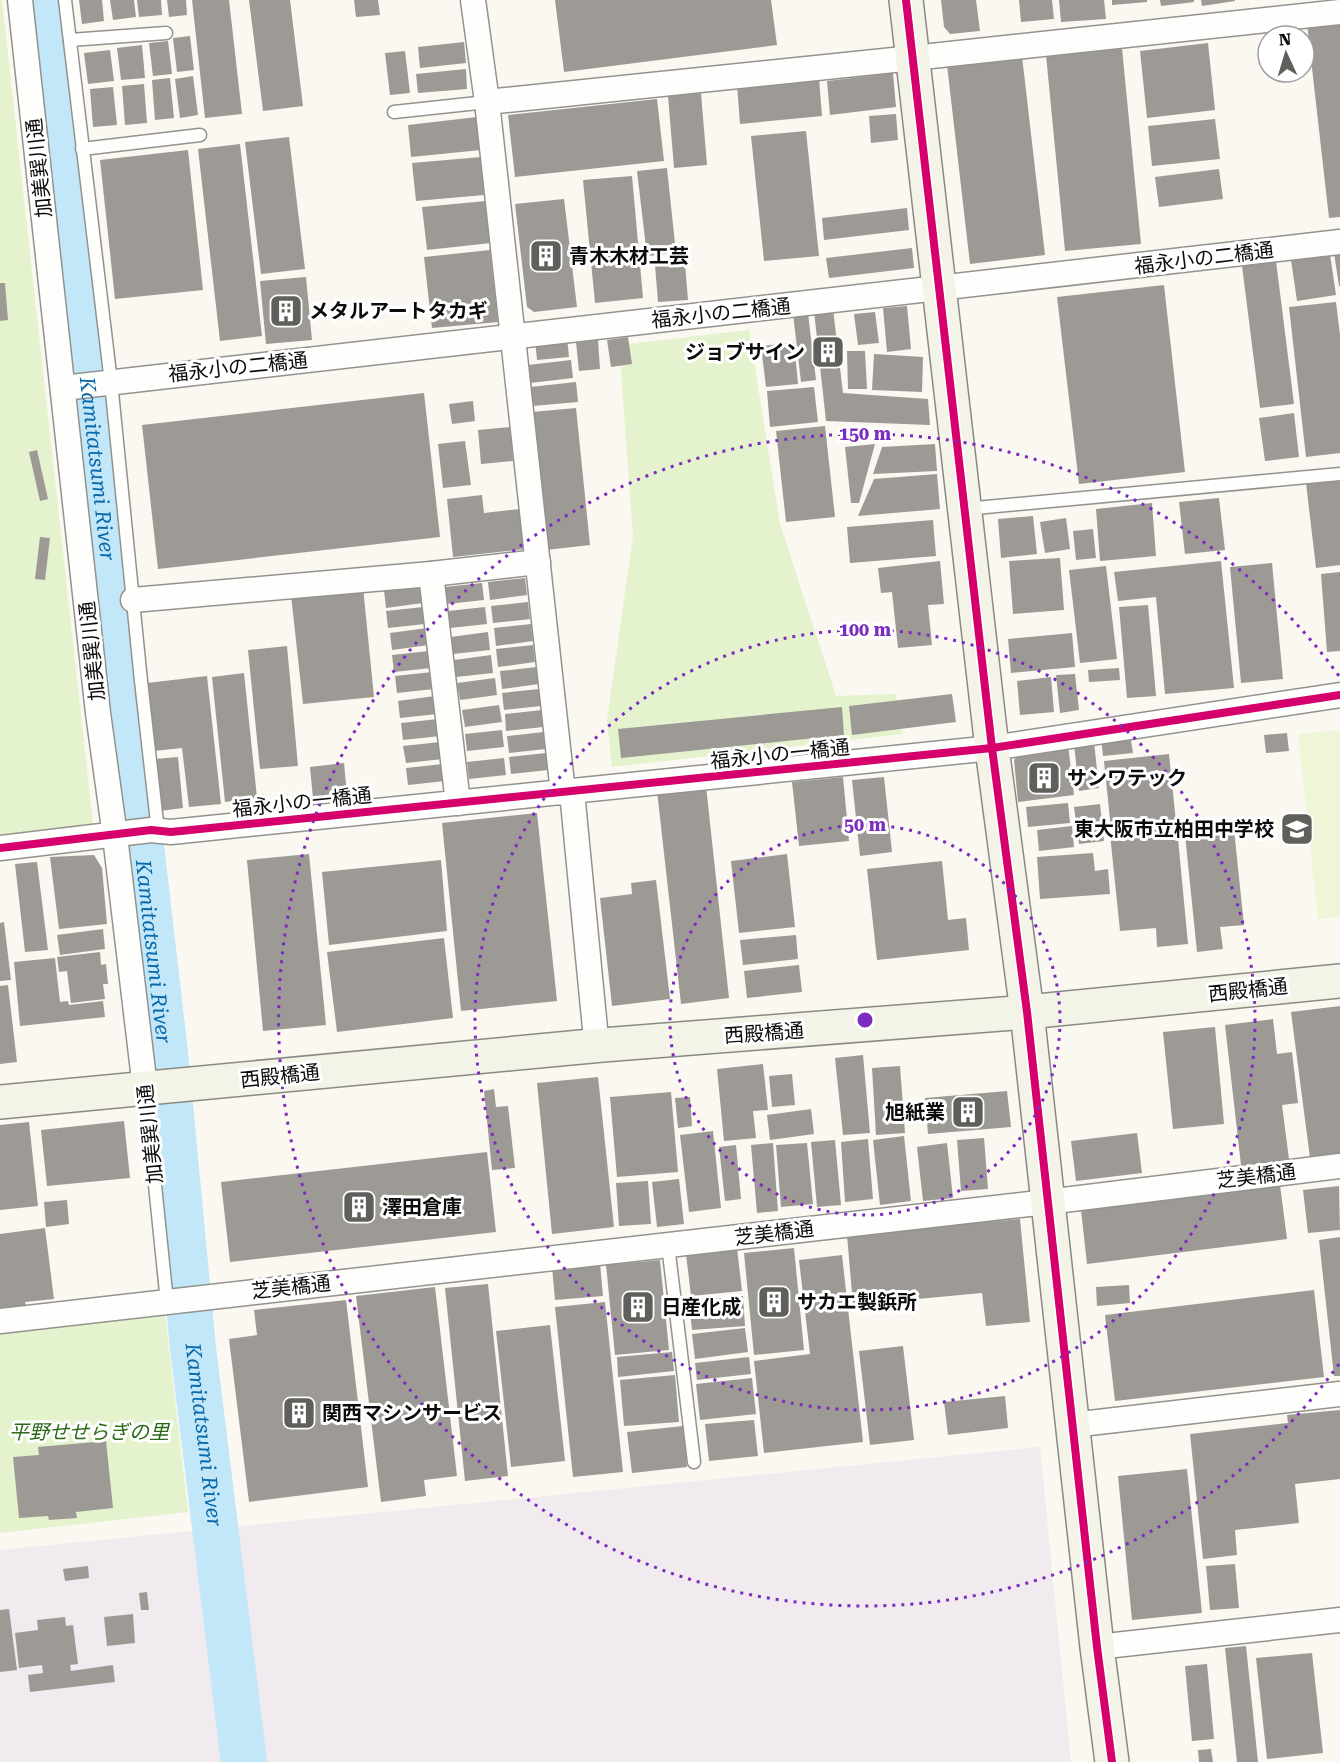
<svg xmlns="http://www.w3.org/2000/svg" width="1340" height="1762" font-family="'Roboto Serif','Noto Sans JP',serif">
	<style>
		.industrial { fill: #f1eaee }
		.green { fill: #e4f2cd }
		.pitch { fill: #eef6d7 }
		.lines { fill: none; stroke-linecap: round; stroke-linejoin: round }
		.river { stroke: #c1e7f8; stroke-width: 46 }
		.building { fill: #9d9a96 }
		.lane-casing { stroke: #93928f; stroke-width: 15 }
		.street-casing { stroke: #93928f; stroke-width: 27 }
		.secondary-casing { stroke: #8a8985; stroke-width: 36 }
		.lane { stroke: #fefefd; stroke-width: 12 }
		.street { stroke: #fefefd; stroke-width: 24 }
		.secondary { stroke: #f4f3e8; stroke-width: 33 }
		.cycleway-casing { stroke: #fff; stroke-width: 11 }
		.cycleway { stroke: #d6006c; stroke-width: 8 }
		.ring { fill: none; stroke: #7b2cbf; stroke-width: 3; stroke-dasharray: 3 6 }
		.labels { text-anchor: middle; stroke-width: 6; stroke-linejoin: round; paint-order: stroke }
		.street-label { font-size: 20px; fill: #0c0c0c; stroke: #fff }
		.poi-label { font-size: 20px; font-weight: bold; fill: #0c0c0c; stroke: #fff; text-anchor: start }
		.park-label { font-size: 20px; font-style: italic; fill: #2a6916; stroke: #fff }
		.water-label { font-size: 21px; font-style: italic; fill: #0968a9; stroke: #fff }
		.centre { fill: #7b2cbf; stroke: #fff; stroke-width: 3 }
		.ring-label { font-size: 18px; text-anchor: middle; font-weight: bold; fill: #7b2cbf; stroke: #fff; stroke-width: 6; stroke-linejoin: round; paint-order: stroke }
	</style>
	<rect width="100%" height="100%" fill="#faf8f0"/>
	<polygon class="industrial" points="1040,1447 1071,1762 0,1762 0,1550"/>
	<g class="green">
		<polygon points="0,0 2,0 93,823 87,829 0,839"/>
		<polygon points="749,330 780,524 836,696 896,694 902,734 612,767 607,720 633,536 619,345"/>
		<polygon points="165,1314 188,1512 0,1533 0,1334"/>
	</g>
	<polygon class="pitch" points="1340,730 1340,917 1318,919 1298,734"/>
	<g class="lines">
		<path class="river" id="s1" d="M43,0l122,1053 28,295 51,414"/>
	</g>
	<g class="building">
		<polygon points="79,0 102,0 104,21 82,24"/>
		<polygon points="110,0 134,0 136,17 113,20"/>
		<polygon points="137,0 161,0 162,15 139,17"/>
		<polygon points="167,0 186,0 187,15 169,17"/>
		<polygon points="192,0 229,0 242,114 205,118"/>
		<polygon points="249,0 290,0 303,106 263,111"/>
		<polygon points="354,0 378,0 380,15 356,17"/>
		<polygon points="555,0 771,0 777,45 564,72"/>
		<polygon points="941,0 976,0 980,31 950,34 944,27"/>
		<polygon points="1019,0 1052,0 1054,19 1021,22"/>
		<polygon points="1059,0 1104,0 1106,19 1061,22"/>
		<polygon points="1112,0 1147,0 1147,2 1112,5"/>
		<polygon points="1160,0 1194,0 1194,2 1161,6"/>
		<polygon points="1201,0 1235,0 1235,1 1202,6"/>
		<polygon points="1340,20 1340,217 1329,218 1307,24"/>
		<polygon points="190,36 194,70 177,72 173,38"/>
		<polygon points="168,41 172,74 153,76 149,43"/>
		<polygon points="464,42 466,63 420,68 418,47"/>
		<polygon points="1208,43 1215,110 1147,118 1140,51"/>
		<polygon points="142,45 145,78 121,80 117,48"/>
		<polygon points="1122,48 1141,244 1065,251 1046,55"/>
		<polygon points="110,50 114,81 88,84 84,53"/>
		<polygon points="405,51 410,93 390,95 385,53"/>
		<polygon points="1022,56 1045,255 970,264 947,65"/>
		<polygon points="466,69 467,89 418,93 416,74"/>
		<polygon points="893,73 896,107 830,115 827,81"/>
		<polygon points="193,76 198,115 180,118 175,79"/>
		<polygon points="170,78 174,118 155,120 152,80"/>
		<polygon points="819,78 822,116 740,124 737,85"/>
		<polygon points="144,84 147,123 125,125 122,86"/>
		<polygon points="113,87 117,125 93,127 90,89"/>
		<polygon points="701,93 707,165 674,168 668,96"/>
		<polygon points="657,99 664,161 515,177 508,115"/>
		<polygon points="896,114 898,140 871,143 869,116"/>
		<polygon points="477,117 481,150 411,157 408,125"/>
		<polygon points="1215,119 1220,159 1152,166 1148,126"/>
		<polygon points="806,131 819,256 764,261 751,136"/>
		<polygon points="289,137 305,269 261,274 245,142"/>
		<polygon points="240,144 262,336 220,341 198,149"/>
		<polygon points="188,150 203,290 115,299 100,160"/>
		<polygon points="481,157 484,195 416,201 412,163"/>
		<polygon points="667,168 676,253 647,256 637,171"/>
		<polygon points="1219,169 1223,199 1159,207 1155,177"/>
		<polygon points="632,176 643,298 595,303 583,180"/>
		<polygon points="564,199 577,307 534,312 527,307 515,204"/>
		<polygon points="486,201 491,243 427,250 422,207"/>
		<polygon points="907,208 909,230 824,240 822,218"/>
		<polygon points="912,248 914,268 829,278 826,258"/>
		<polygon points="490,250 498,322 432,328 424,257"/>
		<polygon points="1340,252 1340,286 1339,286 1334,253"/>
		<polygon points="1330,254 1336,295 1297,301 1291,260"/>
		<polygon points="1276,261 1294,404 1260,408 1242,266"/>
		<polygon points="685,263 688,300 658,302 655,265"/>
		<polygon points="306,277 312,340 266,344 260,281"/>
		<polygon points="0,283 5,283 8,320 0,321"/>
		<polygon points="1164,285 1185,472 1079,484 1057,297"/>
		<polygon points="1336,302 1340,335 1340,453 1306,457 1289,307"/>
		<polygon points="907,306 911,349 887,352 883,308"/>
		<polygon points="833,309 843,393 928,399 930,425 826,421 814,311"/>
		<polygon points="875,312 879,343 858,345 854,314"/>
		<polygon points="808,313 816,380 801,382 793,314"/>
		<polygon points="567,337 569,357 537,360 535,340"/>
		<polygon points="628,337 632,364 611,367 607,340"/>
		<polygon points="598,340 600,369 579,371 576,342"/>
		<polygon points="794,342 798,384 766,387 761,346"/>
		<polygon points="847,351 865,351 867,389 848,389"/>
		<polygon points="874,354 923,357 922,392 872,390"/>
		<polygon points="571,360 573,378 530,383 528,365"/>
		<polygon points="576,382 578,402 532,406 530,387"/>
		<polygon points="814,387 818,422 770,427 767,391"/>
		<polygon points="424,393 440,537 158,569 142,425"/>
		<polygon points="473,401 475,421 452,424 449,404"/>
		<polygon points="576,408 590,545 546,550 532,412"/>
		<polygon points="1294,413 1299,457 1265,461 1259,418"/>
		<polygon points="825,426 835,517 786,522 776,431"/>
		<polygon points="510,427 513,461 481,464 478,430"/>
		<polygon points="465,441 471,485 443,488 438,444"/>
		<polygon points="875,444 859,503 851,503 845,447"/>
		<polygon points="935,444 937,471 873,474 882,447"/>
		<polygon points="37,450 48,499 40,501 29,452"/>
		<polygon points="937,474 940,509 858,516 874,479"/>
		<polygon points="1340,479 1340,565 1316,568 1306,483"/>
		<polygon points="482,495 484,513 520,509 525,549 453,557 447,499"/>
		<polygon points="1219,498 1225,550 1185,554 1179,502"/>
		<polygon points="1152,503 1156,556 1100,561 1096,509"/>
		<polygon points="1033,516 1037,554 1001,558 998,519"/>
		<polygon points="1066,518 1070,549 1045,553 1040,522"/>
		<polygon points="933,520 936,556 850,563 847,527"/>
		<polygon points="1093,529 1096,558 1076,560 1073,531"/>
		<polygon points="40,537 50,538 45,580 35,579"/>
		<polygon points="1060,558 1064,610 1013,614 1009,561"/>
		<polygon points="940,561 944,604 928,605 932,645 898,648 892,592 881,593 878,568"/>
		<polygon points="1221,561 1234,688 1165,694 1156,597 1118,601 1114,572"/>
		<polygon points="1272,563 1283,679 1241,683 1230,567"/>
		<polygon points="1106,566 1117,659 1080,663 1069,570"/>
		<polygon points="1340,572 1340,651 1327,652 1321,574"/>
		<polygon points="525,578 527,595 490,600 488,582"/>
		<polygon points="482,583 484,600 447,604 445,587"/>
		<polygon points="421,586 423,603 386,608 384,590"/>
		<polygon points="363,587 374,697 303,704 291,595"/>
		<polygon points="528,602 530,619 493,623 491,606"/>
		<polygon points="1148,605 1156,696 1127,698 1119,607"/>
		<polygon points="423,607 425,624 388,628 386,611"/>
		<polygon points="485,607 487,624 450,628 448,611"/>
		<polygon points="531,624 533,641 496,646 494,628"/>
		<polygon points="427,628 429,645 392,650 390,633"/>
		<polygon points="488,632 490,650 453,654 451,637"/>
		<polygon points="1072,633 1075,667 1011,673 1008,639"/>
		<polygon points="533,645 535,662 498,667 496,649"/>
		<polygon points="287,646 298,766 260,769 248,650"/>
		<polygon points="429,651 431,668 394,672 392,655"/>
		<polygon points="491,655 493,673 456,677 454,660"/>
		<polygon points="537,667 539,684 502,689 500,671"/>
		<polygon points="1119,668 1120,680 1089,682 1088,670"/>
		<polygon points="432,672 434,689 397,693 395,676"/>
		<polygon points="244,673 257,798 225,802 212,677"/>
		<polygon points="1075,674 1079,710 1060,713 1056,675"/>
		<polygon points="207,676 221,804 189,807 182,748 154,751 147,683"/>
		<polygon points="1051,677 1054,712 1020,715 1017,681"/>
		<polygon points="495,678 497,695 460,700 457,683"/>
		<polygon points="539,689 541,706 504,710 502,693"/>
		<polygon points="952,694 956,722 852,735 849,706"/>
		<polygon points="435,696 437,714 400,718 398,701"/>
		<polygon points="499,705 502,722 465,727 462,710"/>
		<polygon points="842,707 844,735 621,758 618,729"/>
		<polygon points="542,710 543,727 506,731 505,714"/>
		<polygon points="438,719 440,736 403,740 401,723"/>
		<polygon points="502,730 504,747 467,751 465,734"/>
		<polygon points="544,732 546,749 509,753 507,736"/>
		<polygon points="1287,733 1289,751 1266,753 1264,735"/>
		<polygon points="1130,734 1133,753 1103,756 1101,737"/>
		<polygon points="440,742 443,759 406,763 403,746"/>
		<polygon points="1094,742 1099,788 1079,791 1074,744"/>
		<polygon points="1068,744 1074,795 1018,802 1014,760 1021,751"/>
		<polygon points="546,753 548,770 511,774 509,757"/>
		<polygon points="1169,754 1176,822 1111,829 1104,761"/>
		<polygon points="178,757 183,808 160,811 155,759"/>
		<polygon points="504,758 506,775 469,779 467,762"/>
		<polygon points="344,763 347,795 313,799 310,767"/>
		<polygon points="443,764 445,781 408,785 406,768"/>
		<polygon points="843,777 849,841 799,846 792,782"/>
		<polygon points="884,777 892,852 860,856 852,780"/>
		<polygon points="706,786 729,998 681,1004 657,791"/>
		<polygon points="1068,803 1070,823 1028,827 1026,807"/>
		<polygon points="1100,804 1104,841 1079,844 1074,807"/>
		<polygon points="537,813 557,1001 461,1011 442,823"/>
		<polygon points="1233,820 1244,925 1220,927 1223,949 1197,952 1184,825"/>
		<polygon points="1072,826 1074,847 1039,851 1037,830"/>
		<polygon points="1177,828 1188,944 1157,947 1156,928 1120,931 1110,834"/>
		<polygon points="1093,853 1095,871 1108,869 1110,894 1040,899 1037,857"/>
		<polygon points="309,854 326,1025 263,1031 247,860"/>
		<polygon points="787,854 795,927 739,933 731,861"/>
		<polygon points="94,855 102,868 107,924 59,929 50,857"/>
		<polygon points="441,860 447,931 329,945 322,872"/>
		<polygon points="942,861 948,920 966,918 969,950 877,960 867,869"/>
		<polygon points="37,862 48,950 25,952 15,864"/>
		<polygon points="656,880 670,999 612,1006 600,898 632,894 631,883"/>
		<polygon points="4,922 11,980 0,981 0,923"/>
		<polygon points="103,929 105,949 60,955 57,935"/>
		<polygon points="796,935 798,959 743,965 740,940"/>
		<polygon points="444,938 453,1018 337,1032 327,952"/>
		<polygon points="100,952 101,965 106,964 108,984 103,984 105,999 71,1003 67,971 59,972 57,957"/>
		<polygon points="55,958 60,1002 68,1001 69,1005 103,1001 105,1017 20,1026 14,962"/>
		<polygon points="799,965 802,992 747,998 744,971"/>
		<polygon points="8,985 17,1062 0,1064 0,986"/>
		<polygon points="1340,1006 1340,1154 1310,1158 1291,1012"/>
		<polygon points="1273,1019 1277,1054 1292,1052 1298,1103 1282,1105 1289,1159 1241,1165 1225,1025"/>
		<polygon points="1215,1027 1224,1124 1173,1129 1163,1032"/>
		<polygon points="863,1055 870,1133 843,1135 835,1058"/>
		<polygon points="763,1064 768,1110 753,1111 756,1138 724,1141 717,1069"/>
		<polygon points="900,1066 905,1133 876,1135 872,1068"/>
		<polygon points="792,1074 795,1105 772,1107 769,1076"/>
		<polygon points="598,1077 614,1227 552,1234 537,1083"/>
		<polygon points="494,1089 496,1107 508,1106 515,1168 492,1170 484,1091"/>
		<polygon points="1007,1091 1011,1127 928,1134 925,1098"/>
		<polygon points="671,1092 678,1172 617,1177 610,1097"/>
		<polygon points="690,1097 692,1126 678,1128 675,1098"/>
		<polygon points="811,1109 814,1134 770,1140 767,1115"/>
		<polygon points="124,1121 130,1178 47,1186 41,1130"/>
		<polygon points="29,1122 38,1206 0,1210 0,1125"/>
		<polygon points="713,1131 721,1208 689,1212 680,1135"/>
		<polygon points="1137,1133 1142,1173 1076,1181 1071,1141"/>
		<polygon points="904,1136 911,1201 880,1205 873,1140"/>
		<polygon points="984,1138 988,1189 961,1191 957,1140"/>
		<polygon points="868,1139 873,1199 845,1202 841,1142"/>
		<polygon points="835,1140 841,1205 817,1207 811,1142"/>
		<polygon points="773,1143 778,1211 757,1213 751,1145"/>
		<polygon points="807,1143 813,1204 781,1207 776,1145"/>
		<polygon points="947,1143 953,1198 923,1201 917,1147"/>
		<polygon points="736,1145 741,1199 725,1201 719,1147"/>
		<polygon points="487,1152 496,1232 230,1262 221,1182"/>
		<polygon points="679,1179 684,1224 657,1227 652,1182"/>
		<polygon points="648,1181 651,1224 619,1226 616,1183"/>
		<polygon points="1280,1185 1287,1239 1087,1264 1081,1210"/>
		<polygon points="1339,1186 1340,1230 1308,1233 1303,1190"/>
		<polygon points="67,1200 69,1224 46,1227 44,1202"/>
		<polygon points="1020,1219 1030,1322 986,1326 982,1293 853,1305 847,1235"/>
		<polygon points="45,1228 54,1299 25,1302 26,1306 0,1310 0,1234"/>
		<polygon points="1340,1237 1340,1376 1334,1376 1319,1240"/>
		<polygon points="737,1248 742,1291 691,1296 686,1254"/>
		<polygon points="794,1248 804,1350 754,1355 744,1253"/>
		<polygon points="842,1255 863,1442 764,1453 754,1361 810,1354 799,1260"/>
		<polygon points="660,1260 669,1350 615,1355 606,1265"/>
		<polygon points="600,1263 603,1296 555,1300 552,1267"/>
		<polygon points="488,1284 508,1476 465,1481 445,1288"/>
		<polygon points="1129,1285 1130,1303 1097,1306 1096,1287"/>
		<polygon points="435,1287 457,1476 424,1480 426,1496 381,1502 356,1296"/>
		<polygon points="1314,1290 1324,1377 1115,1401 1105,1315"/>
		<polygon points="743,1296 745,1326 692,1330 689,1301"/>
		<polygon points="346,1300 368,1487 249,1502 229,1339 257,1335 254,1310"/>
		<polygon points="605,1302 623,1472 573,1477 555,1307"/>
		<polygon points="550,1325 565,1461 511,1467 496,1331"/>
		<polygon points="745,1328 748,1352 695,1359 692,1334"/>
		<polygon points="903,1346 914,1440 870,1445 859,1351"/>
		<polygon points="672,1352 674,1371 618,1377 617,1357"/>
		<polygon points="749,1357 751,1374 697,1380 695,1363"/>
		<polygon points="675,1375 679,1422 624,1426 620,1380"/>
		<polygon points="752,1378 756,1414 700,1420 696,1384"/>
		<polygon points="1005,1396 1008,1428 948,1435 944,1402"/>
		<polygon points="1340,1410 1340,1479 1295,1484 1299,1523 1235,1530 1237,1555 1203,1559 1190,1434 1288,1423 1287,1415"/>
		<polygon points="754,1420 758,1456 709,1461 705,1424"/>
		<polygon points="683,1426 687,1467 632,1473 627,1432"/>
		<polygon points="106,1441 113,1508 76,1512 77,1518 49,1520 48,1516 19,1518 13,1457 39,1455 38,1447"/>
		<polygon points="1187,1469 1202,1613 1132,1620 1118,1476"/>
		<polygon points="1235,1564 1239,1608 1210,1610 1206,1566"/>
		<polygon points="88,1566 89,1578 65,1581 63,1569"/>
		<polygon points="147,1592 149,1610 141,1610 139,1593"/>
		<polygon points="9,1609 17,1670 0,1672 0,1610"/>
		<polygon points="133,1614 135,1643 107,1646 104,1617"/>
		<polygon points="65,1617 66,1626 73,1625 78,1664 70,1665 71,1671 113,1665 115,1682 30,1692 28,1675 43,1673 42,1665 19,1668 15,1633 38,1630 37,1620"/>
		<polygon points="1246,1646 1258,1762 1237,1762 1225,1648"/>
		<polygon points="1312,1653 1323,1753 1267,1759 1256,1658"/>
		<polygon points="1207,1664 1214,1739 1192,1741 1185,1666"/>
		<polygon points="1211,1749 1213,1762 1199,1762 1198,1750"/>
	</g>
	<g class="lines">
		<g class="lane-casing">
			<g id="lane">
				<polyline points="65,0 111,382 141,681 158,831"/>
				<polyline points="70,40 166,33"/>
				<polyline points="394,112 487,102"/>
				<polyline points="82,149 200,135"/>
				<polyline points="965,509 1340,474"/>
				<polyline points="145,1088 167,1302"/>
				<polyline points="668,1245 694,1462"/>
			</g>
		</g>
		<g class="street-casing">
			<g id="street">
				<polyline points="20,0 98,713 115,836 145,1088"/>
				<polyline points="473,0 487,102 563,793"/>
				<polyline points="487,102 913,58 1340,12"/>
				<polyline points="63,388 1340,242"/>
				<polyline points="431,574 458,803"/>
				<polyline points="133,600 431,574 538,562"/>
				<polyline points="572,792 596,1039 602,1045"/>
				<polyline points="0,848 151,830 171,832 992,748 1340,695"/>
				<polyline points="0,1321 1047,1202 1340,1166"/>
				<polyline points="1072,1425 1340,1394"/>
				<polyline points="1097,1647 1340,1620"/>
			</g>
		</g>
		<g class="secondary-casing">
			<g id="secondary">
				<polyline points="906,0 992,748 1027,1012 1097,1647 1112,1762"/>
				<polyline points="0,1102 602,1045 1027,1012 1340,981"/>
			</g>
		</g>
		<use href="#lane" class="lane"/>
		<use href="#street" class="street"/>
		<use href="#secondary" class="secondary"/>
		<g class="cycleway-casing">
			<g id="cycleway">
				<polyline points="906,0 992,748 1027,1012 1097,1647 1112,1762"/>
				<polyline points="0,848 151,830 171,832 992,748 1340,695"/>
			</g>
		</g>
		<use href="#cycleway" class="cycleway"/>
	</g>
	<g class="ring">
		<circle cx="865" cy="1020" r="195"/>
		<circle cx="865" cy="1020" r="390"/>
		<path d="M1339 1364A586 586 0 1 1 1339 676"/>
	</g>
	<defs>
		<g id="building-square" transform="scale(1.725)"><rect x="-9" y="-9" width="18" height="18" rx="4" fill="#5f5f5c" stroke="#fff"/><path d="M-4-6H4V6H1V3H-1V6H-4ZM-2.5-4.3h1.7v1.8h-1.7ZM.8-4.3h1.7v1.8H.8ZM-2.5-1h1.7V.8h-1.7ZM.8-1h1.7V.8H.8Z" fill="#fff"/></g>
		<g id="school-square" transform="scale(1.725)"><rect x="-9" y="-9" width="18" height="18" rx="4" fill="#5f5f5c" stroke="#fff"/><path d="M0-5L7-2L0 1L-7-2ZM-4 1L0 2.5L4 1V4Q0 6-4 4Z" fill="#fff"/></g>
	</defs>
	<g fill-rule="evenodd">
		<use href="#building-square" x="546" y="256"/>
		<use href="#building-square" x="286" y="311"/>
		<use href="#building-square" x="828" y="352"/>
		<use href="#building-square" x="1044" y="778"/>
		<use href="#school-square" x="1297" y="829"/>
		<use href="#building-square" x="968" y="1112"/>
		<use href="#building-square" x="359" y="1207"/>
		<use href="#building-square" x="774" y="1302"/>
		<use href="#building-square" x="638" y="1307"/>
		<use href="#building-square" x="299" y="1413"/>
	</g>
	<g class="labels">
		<g class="street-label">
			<text transform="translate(39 168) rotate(-96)" y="7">加美巽川通</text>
			<text transform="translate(1204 258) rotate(-7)" y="7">福永小の二橋通</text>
			<text transform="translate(721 313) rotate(-6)" y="7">福永小の二橋通</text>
			<text transform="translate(238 367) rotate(-6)" y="7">福永小の二橋通</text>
			<text transform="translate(92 651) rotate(-96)" y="7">加美巽川通</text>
			<text transform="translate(780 754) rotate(-6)" y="7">福永小の一橋通</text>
			<text transform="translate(302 802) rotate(-6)" y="7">福永小の一橋通</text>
			<text transform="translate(1248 990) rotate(-6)" y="7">西殿橋通</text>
			<text transform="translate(764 1033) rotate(-4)" y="7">西殿橋通</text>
			<text transform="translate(280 1076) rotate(-6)" y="7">西殿橋通</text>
			<text transform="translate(150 1134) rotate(-96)" y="7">加美巽川通</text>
			<text transform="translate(1256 1176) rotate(-7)" y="7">芝美橋通</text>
			<text transform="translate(774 1233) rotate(-7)" y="7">芝美橋通</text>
			<text transform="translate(291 1287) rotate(-6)" y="7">芝美橋通</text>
		</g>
		<g class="poi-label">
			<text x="569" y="263">青木木材工芸</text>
			<text x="309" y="318">メタルアートタカギ</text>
			<text x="805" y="359" text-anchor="end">ジョブサイン</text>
			<text x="1067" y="785">サンワテック</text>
			<text x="1274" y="836" text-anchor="end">東大阪市立柏田中学校</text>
			<text x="945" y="1119" text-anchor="end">旭紙業</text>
			<text x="382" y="1214">澤田倉庫</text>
			<text x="797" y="1309">サカエ製鋲所</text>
			<text x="661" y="1314">日産化成</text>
			<text x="322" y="1420">関西マシンサービス</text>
		</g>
		<g class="park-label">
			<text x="89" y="1439">平野せせらぎの里</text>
		</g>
		<g class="water-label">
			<text dy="7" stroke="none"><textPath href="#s1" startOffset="472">Kamitatsumi River</textPath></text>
			<text dy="7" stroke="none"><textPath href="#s1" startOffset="958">Kamitatsumi River</textPath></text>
			<text dy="7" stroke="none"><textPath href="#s1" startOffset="1444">Kamitatsumi River</textPath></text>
		</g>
	</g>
	<circle cx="865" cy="1020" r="9" class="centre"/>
	<g class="ring-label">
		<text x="865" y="440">150 m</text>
		<text x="865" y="636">100 m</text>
		<text x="865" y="831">50 m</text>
	</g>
	<g transform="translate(1286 54) rotate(356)"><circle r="28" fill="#ffffff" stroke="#9e9e9e" stroke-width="1.5"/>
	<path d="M0-4.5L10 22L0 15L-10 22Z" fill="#5f5f5c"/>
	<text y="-9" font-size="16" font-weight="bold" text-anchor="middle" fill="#0c0c0c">N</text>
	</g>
</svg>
